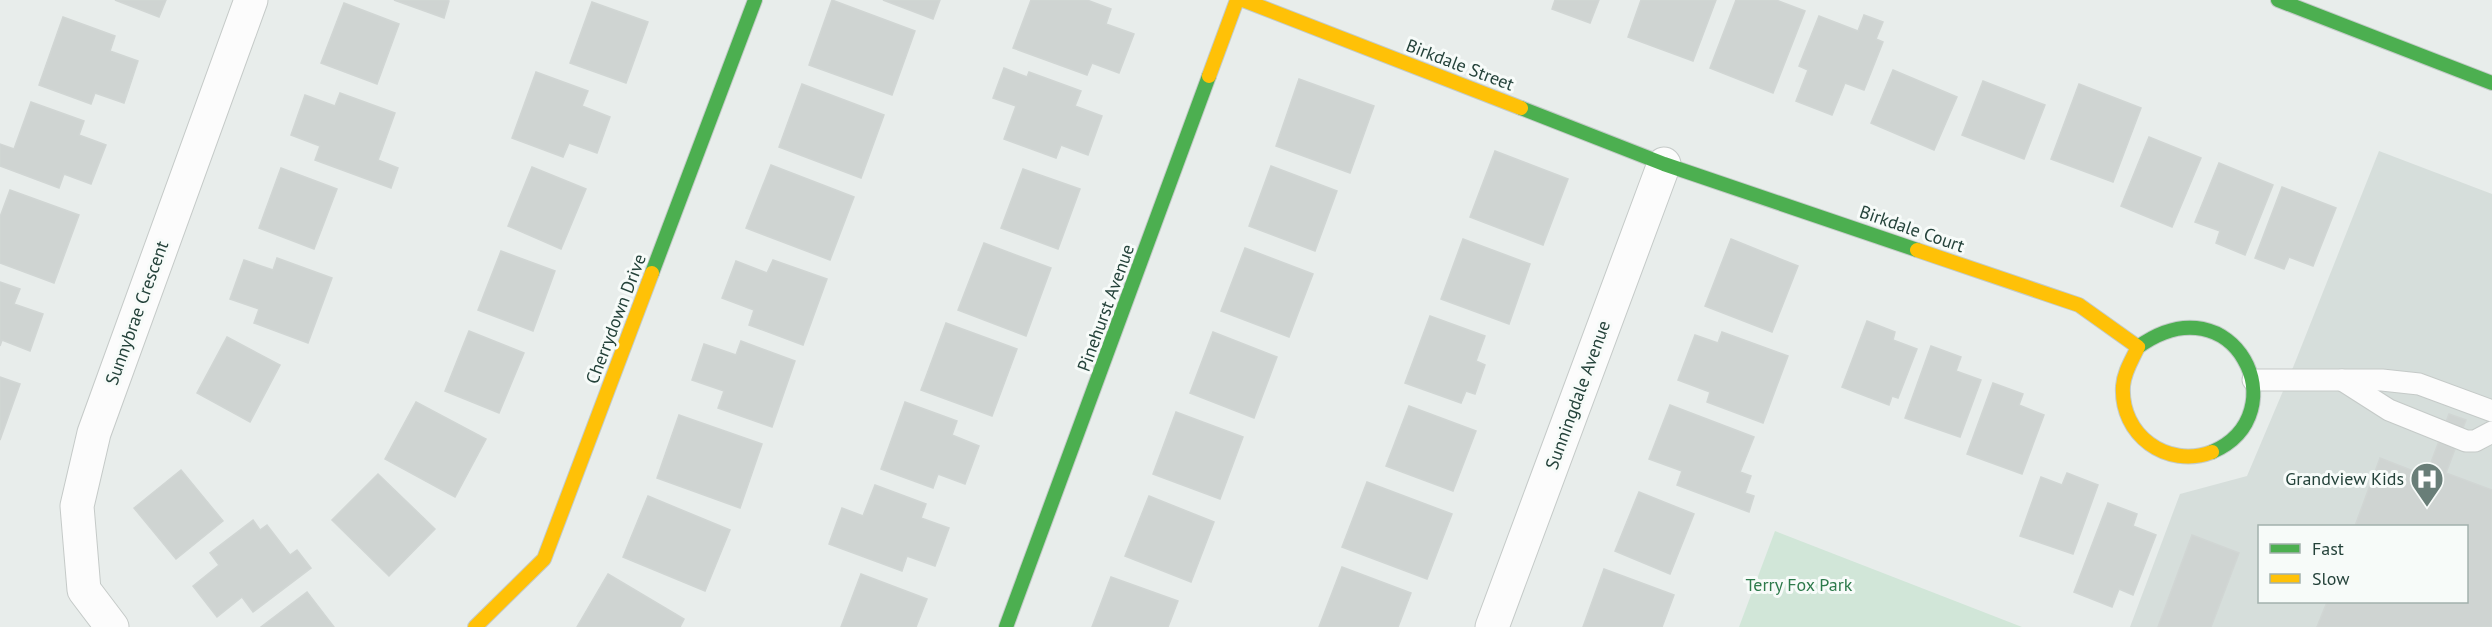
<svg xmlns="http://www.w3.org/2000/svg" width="2492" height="627" font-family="'PT Sans',sans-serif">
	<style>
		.built { fill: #d6dedb; fill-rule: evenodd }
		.green { fill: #d1e6d8 }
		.building { fill: #cfd4d2; stroke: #d1d6d4; stroke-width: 1.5 }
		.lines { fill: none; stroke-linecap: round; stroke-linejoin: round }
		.lane-casing { stroke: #c5cac8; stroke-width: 23 }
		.street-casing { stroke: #c5cac8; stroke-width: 35 }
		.fast-casing { stroke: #c3cbc8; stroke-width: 16 }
		.slow-casing { stroke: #c3cbc8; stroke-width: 16 }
		.lane { stroke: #fcfcfc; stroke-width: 21 }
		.street { stroke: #fcfcfc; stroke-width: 33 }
		.fast { stroke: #4caf50; stroke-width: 14 }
		.slow { stroke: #ffc107; stroke-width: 14 }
		.labels { text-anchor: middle; stroke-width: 6; stroke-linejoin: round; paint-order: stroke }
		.street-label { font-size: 18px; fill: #24423a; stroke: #f7fbf9 }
		.poi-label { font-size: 18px; fill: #24423a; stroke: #f7fbf9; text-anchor: end }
		.park-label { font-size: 18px; fill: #2d7a4b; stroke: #f7fbf9 }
	</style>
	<rect width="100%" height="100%" fill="#e8edeb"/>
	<path class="built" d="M2379,151l113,43v433h-362l50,-133 67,-18 47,-111zM2260,526h206v76h-206z"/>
	<polygon class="green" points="1775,531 2022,627 1739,627"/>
	<g class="building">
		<polygon points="115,0 166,0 159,17"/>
		<polygon points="394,0 446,0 449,1 444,18"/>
		<polygon points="832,0 915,31 892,95 809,65"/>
		<polygon points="883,0 940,0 933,19"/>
		<polygon points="1031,0 1087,0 1111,9 1106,24 1134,34 1119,73 1092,63 1087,75 1013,48"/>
		<polygon points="1555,0 1599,0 1590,23 1552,9"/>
		<polygon points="1641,0 1716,0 1693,61 1628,37"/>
		<polygon points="1736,0 1776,0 1805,11 1773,93 1710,68"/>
		<polygon points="592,2 648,22 626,83 570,63"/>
		<polygon points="344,3 399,24 377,84 321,63"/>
		<polygon points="1864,15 1883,22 1876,39 1883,42 1864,90 1845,83 1832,115 1796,101 1808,70 1799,66 1819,16 1858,31"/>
		<polygon points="63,17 115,36 110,51 138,61 124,103 95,93 91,104 39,85"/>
		<polygon points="1004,68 1027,77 1029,72 1081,91 1075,106 1102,116 1088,155 1061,145 1056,158 1004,139 1016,106 993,98"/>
		<polygon points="1893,70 1957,97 1934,150 1871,123"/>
		<polygon points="536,72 588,91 582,106 610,117 597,153 569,143 563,157 512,138"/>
		<polygon points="1299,79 1374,106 1350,173 1276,146"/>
		<polygon points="1983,81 2045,105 2024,159 1962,135"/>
		<polygon points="802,84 884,115 861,178 779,147"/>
		<polygon points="2079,84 2141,108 2113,182 2051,159"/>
		<polygon points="340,93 395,113 378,160 398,168 391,188 315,160 320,146 291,135 305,95 335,106"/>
		<polygon points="31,102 84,121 79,135 106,145 91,184 64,174 59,188 0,166 0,144 14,149"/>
		<polygon points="2149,137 2201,158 2172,227 2121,206"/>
		<polygon points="1495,151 1568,179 1543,245 1470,217"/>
		<polygon points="2219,163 2273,185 2245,255 2216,243 2220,231 2195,222"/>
		<polygon points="771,165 854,197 830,260 746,228"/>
		<polygon points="1271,166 1337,191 1315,251 1249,226"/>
		<polygon points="532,167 586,189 561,249 508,226"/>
		<polygon points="281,168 337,189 314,249 259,228"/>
		<polygon points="1023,169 1080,189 1058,249 1001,228"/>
		<polygon points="2282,187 2336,208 2313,266 2289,257 2284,269 2255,258"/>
		<polygon points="10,190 79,215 54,283 0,263 0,217"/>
		<polygon points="1463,239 1530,264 1509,324 1441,299"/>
		<polygon points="1731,239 1798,266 1772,332 1705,306"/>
		<polygon points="984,243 1051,268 1026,336 958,310"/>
		<polygon points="1245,248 1313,274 1289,337 1221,311"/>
		<polygon points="501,251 555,271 533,331 478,310"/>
		<polygon points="277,258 332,278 308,343 254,323 259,309 230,299 244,260 273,270"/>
		<polygon points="773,260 827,279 803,345 749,325 754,310 722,298 736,261 767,273"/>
		<polygon points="0,282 20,289 14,304 43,314 30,351 2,340 0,346"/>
		<polygon points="1430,316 1485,336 1476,361 1485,365 1475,394 1466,391 1461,403 1405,383"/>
		<polygon points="1867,321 1895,332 1893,340 1917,349 1898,398 1892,396 1889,405 1842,387"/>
		<polygon points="946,323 1017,349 992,416 921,390"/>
		<polygon points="469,331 524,353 499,413 445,391"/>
		<polygon points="1213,332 1277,357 1254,418 1190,393"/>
		<polygon points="1722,332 1788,356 1763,423 1707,402 1710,392 1678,380 1695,335 1718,343"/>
		<polygon points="227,337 280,365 250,422 197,393"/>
		<polygon points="741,341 795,361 772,427 718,408 724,391 692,380 704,344 736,355"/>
		<polygon points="1931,346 1961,357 1956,371 1981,380 1960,437 1905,418"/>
		<polygon points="0,377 20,384 0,440"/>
		<polygon points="1993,383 2023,394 2019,405 2044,415 2022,474 1967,454"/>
		<polygon points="416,402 486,439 455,497 385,459"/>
		<polygon points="905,402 957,421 952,435 979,446 965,484 938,474 933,488 881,469"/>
		<polygon points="1670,405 1754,437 1740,472 1751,476 1745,493 1754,496 1749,512 1677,485 1682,471 1649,459"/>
		<polygon points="1409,406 1476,431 1453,491 1386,466"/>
		<polygon points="1176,412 1243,437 1220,499 1153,474"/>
		<polygon points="2449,414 2466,420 2446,473 2492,490 2492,627 2317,627 2327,602 2466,602 2466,526 2355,526 2380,458 2426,476"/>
		<polygon points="679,415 762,444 740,508 657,478"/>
		<polygon points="181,470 223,521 176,559 134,508"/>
		<polygon points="2067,473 2098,485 2073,554 2020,536 2041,477 2062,485"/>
		<polygon points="378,474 435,529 389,576 332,520"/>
		<polygon points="1367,482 1452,514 1427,579 1342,547"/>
		<polygon points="875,485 926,504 921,518 949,528 935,566 907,556 902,571 829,544 842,508 863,516"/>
		<polygon points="1639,492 1694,514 1670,574 1615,551"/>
		<polygon points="648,496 730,530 705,591 623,557"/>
		<polygon points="1149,496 1214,522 1191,582 1125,556"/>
		<polygon points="2108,503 2137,514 2133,526 2156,535 2133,595 2119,589 2112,607 2074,592"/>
		<polygon points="253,520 260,530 267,525 290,555 297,550 311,568 253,612 242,597 217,617 193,586 219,565 210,553"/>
		<polygon points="2192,535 2239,553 2211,627 2158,627"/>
		<polygon points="1342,567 1411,593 1398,627 1319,627"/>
		<polygon points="1604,569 1674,595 1662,627 1583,627"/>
		<polygon points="608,574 684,619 680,627 577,627"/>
		<polygon points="861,574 927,599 916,627 841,627"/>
		<polygon points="1111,577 1178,601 1168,627 1092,627"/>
		<polygon points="307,592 334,627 261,627"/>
	</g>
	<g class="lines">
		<g class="lane-casing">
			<g id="lane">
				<polyline points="2253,380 2382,380 2419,384 2492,411"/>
				<polyline points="2342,380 2389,410 2466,441 2475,441 2492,432"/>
			</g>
		</g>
		<g class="street-casing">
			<g id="street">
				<polyline points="112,627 84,590 77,506 94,433 251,0"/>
				<polyline points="1492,627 1664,164"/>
			</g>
		</g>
		<g class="fast-casing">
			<g id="fast">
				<polyline points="2278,0 2492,83"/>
				<polyline points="1521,108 1664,164 1917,250"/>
				<polyline points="652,273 755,0"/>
				<path d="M2138,347c96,-69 162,67 74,105"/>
				<polyline points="1006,627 1209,76"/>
			</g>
		</g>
		<g class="slow-casing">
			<g id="slow">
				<polyline points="1243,0 1521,108"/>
				<polyline points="1209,76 1237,0"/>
				<path d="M1917,250l162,55 59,42c-6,13 -14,25 -15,39 -3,49 44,83 89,66"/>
				<polyline points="475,627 544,559 652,273"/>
			</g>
		</g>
		<use href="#lane" class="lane"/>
		<use href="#street" class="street"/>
		<use href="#fast" class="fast"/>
		<use href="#slow" class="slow"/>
	</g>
	<defs>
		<g id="hospital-pin" transform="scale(1.725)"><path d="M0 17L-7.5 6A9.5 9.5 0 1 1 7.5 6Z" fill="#697e78" stroke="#f7fbf9"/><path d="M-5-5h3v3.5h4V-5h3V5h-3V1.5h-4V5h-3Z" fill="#fff"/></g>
	</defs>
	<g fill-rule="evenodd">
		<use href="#hospital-pin" x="2427" y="479"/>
	</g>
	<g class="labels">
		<g class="street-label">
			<text transform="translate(1460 65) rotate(21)" y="6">Birkdale Street</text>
			<text transform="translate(1912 229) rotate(19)" y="6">Birkdale Court</text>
			<text transform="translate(1106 308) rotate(-70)" y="6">Pinehurst Avenue</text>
			<text transform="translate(137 313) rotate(-70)" y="6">Sunnybrae Crescent</text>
			<text transform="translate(616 319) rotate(-69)" y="6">Cherrydown Drive</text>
			<text transform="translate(1578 395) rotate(-70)" y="6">Sunningdale Avenue</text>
		</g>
		<g class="poi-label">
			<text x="2404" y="485">Grandview Kids</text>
		</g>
		<g class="park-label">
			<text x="1799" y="591">Terry Fox Park</text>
		</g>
	</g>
	<rect x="2258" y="525" width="210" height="78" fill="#f7fbf9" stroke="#a3b1ad" stroke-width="1.5"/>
	<rect x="2270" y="544" width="30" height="9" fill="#4caf50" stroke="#a3b1ad" stroke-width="1.5"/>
	<text x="2312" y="555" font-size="18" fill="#24423a">Fast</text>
	<rect x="2270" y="574" width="30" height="9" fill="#ffc107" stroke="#a3b1ad" stroke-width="1.5"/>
	<text x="2312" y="585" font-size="18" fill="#24423a">Slow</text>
</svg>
